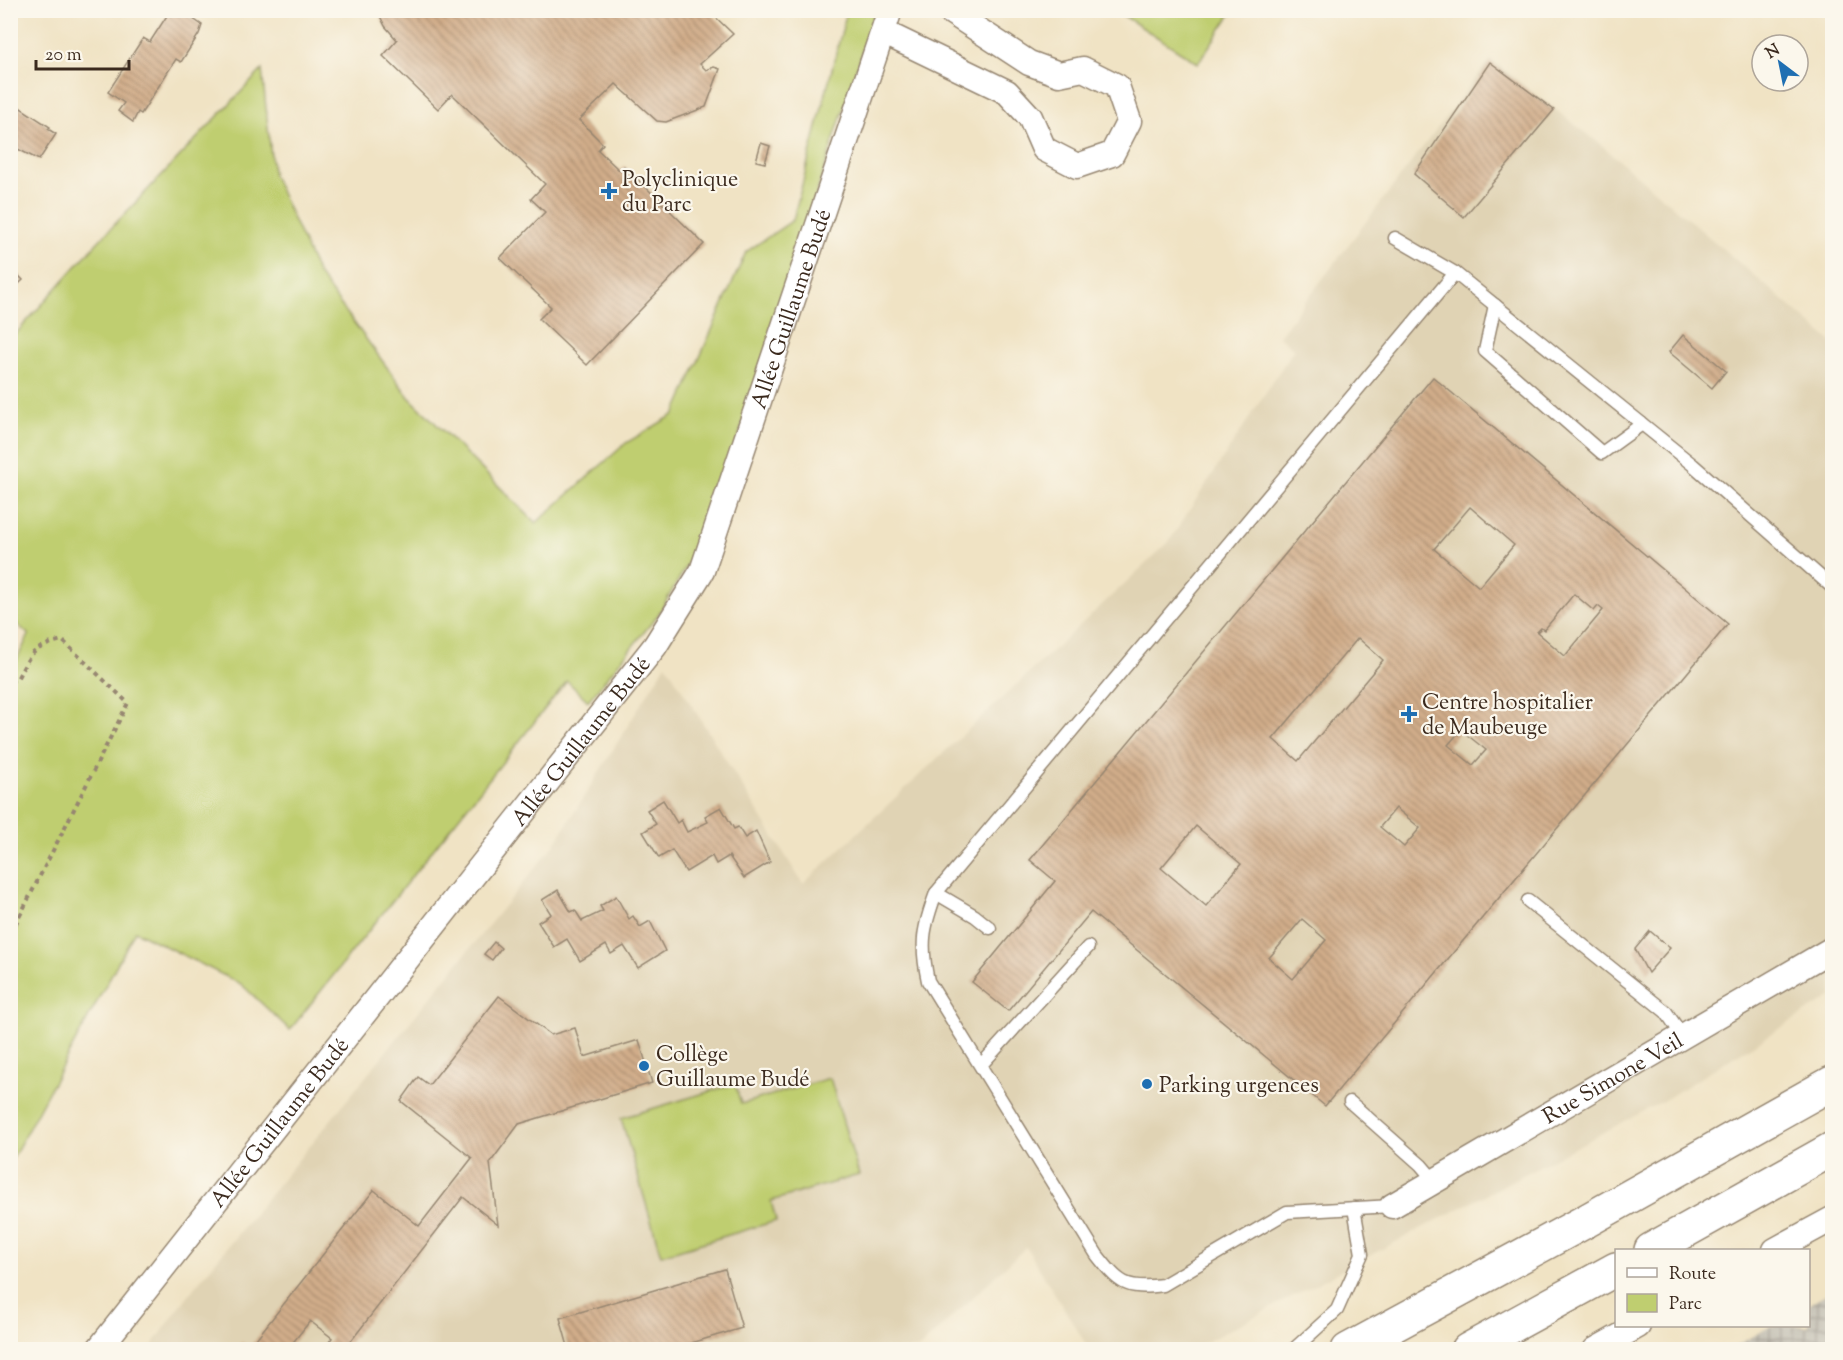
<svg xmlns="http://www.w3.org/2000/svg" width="1843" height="1360" font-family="'Sorts Mill Goudy',serif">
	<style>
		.built { fill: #e0d3b4 }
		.industrial { fill: url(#industrial-grid) }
		.green { fill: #bfce70; stroke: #7d7c47; stroke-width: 1.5 }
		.building { fill: url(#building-back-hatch); fill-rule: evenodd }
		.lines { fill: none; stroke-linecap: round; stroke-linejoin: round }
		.lane-casing { stroke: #968671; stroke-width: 15 }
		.street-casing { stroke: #968671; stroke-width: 27 }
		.highway-casing { stroke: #968671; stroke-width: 36 }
		.path { stroke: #968671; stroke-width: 4; stroke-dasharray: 4.5 4.5; stroke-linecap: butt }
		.lane { stroke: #fff; stroke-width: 12 }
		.street { stroke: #fff; stroke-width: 24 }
		.highway { stroke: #fff; stroke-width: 33 }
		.poi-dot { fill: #1f6fb2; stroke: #fbf7ec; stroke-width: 2 }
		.labels { text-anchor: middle; stroke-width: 4.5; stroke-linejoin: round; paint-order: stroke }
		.poi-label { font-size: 22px; fill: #3b2a1e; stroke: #fbf7ec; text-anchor: start }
		.street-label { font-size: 22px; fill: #3b2a1e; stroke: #fbf7ec }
	</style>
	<defs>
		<pattern id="industrial-grid" width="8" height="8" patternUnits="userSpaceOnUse" patternTransform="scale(1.5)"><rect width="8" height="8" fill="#c8c4b8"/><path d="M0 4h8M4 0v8" fill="none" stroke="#a49f95"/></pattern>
		<pattern id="building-back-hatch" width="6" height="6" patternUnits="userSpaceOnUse" patternTransform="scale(1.5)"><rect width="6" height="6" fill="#d1ad8a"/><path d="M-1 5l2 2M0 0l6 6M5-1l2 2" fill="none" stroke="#ab8d70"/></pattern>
	</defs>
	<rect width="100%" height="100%" fill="#fbf7ec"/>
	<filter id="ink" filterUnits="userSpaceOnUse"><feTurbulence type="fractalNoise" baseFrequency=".0167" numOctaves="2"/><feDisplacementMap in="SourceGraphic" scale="12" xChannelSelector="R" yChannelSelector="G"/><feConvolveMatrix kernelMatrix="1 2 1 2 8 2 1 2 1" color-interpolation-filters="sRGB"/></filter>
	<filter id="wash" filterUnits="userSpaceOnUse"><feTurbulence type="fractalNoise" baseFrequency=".008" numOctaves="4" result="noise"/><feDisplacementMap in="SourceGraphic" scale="24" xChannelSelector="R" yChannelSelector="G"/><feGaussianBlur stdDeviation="1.35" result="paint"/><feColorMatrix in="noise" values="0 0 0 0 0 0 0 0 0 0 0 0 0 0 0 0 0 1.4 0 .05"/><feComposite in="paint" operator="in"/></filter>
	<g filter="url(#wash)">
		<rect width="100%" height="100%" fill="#f0e3c4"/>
		<polygon class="built" points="1490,59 1600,144 1832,342 1832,996 1661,1102 1193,1349 1089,1349 1026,1247 918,1349 149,1350 190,1293 554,845 666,664 803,884 1168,543 1294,349 1279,336"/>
		<polygon class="industrial" points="1832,1290 1832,1349 1730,1349 1771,1326 1808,1326 1809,1304"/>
		<g class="green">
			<polygon points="847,11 875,11 710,526 658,615 588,701 567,681 290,1030 241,984 135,931 11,1161 10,673 29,635 11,619 11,339 96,244 262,70 273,175 318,274 409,397 536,523 626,443 675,414 746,252 793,220"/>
			<polygon points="1116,11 1233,11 1198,63"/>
			<polygon points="830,1078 859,1175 771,1201 776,1221 661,1255 621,1118 735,1084 741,1104"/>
		</g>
		<g id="blocks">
			<g class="building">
				<polygon points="175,10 180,10 202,25 199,34 181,62 176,59 141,114 138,112 133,122 118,111 124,103 108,92 143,38 150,42 168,14 171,16"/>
				<polygon points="377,10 708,10 733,34 700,64 706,70 714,67 720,69 706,107 666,122 657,121 616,84 579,120 603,144 598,150 620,171 624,166 704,244 587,365 539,319 551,307 500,258 545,212 531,199 545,184 452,94 438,109 383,56 397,40 385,26"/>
				<polygon points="1490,62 1554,110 1464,217 1414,174"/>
				<polygon points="10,101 50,127 48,129 56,134 39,160 10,145"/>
				<polygon points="761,143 770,146 765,163 756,161"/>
				<polygon points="10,267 23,280 10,292"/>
				<polygon points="1683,335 1726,371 1712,388 1669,352"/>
				<path d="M1433,377l295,247 -403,482 -234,-194 -83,99 -36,-29 83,-101 -25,-21zM1470,507l44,38 -35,42 -45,-38zM1574,594l20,17 4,-5 5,4 -38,46 -28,-24 4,-4 3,2zM1358,638l25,22 -85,101 -25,-22zM1461,730l25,20 -13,15 -25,-20zM1396,808l24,20 -16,19 -24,-20zM1196,826l45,38 -35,42 -45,-38zM1302,919l24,21 -33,39 -24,-21z"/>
				<polygon points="663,800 677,823 681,820 687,832 708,822 705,816 721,807 734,829 738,827 745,838 756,831 770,862 744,878 729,856 716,864 712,856 686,872 672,850 659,858 643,832 656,824 647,810"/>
				<polygon points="558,890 571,912 575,910 582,921 603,911 600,906 616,896 629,919 633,916 640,927 650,921 665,951 638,968 624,946 611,954 606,945 580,961 567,939 554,947 538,922 551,914 542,900"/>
				<polygon points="1650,931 1670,948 1648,973 1635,949"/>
				<polygon points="494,942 501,948 492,960 484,954"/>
				<polygon points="499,996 551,1035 575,1028 584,1057 639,1040 652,1083 519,1124 490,1163 498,1225 463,1197 344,1350 323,1350 332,1338 310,1321 287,1350 233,1350 242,1342 249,1348 374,1190 419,1226 472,1158 401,1101 418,1077 429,1085"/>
				<polygon points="725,1269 742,1328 688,1344 689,1350 569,1350 560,1318"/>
			</g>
		</g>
	</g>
	<g filter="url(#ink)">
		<use href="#blocks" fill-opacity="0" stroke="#968671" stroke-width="1.5"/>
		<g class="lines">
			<g class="lane-casing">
				<g id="lane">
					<polyline points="1395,238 1455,273 1693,465 1832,587"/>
					<polyline points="1495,305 1485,351 1602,453 1642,424"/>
					<polyline points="936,893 975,916 990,928"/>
					<polyline points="1528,901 1666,1012 1682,1035"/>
					<polyline points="981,1065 1088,947"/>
					<polyline points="1350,1102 1421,1165 1433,1179"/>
					<path d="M1392,1206l-105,6 -124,73c-38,5 -44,-2 -66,-30l-169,-274c-8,-37 -5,-53 8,-88l519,-620"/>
					<polyline points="1293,1350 1337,1310 1362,1254 1354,1208"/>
				</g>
			</g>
			<g class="street-casing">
				<g id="street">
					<polyline points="883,32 1007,92 1030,117 1044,149 1077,166 1112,154 1129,121 1117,86 1083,69 1059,74 1029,63 948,10"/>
					<path id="s1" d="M1392,1206l440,-257"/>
					<polyline points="1775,1250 1832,1219"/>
					<path id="s2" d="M98,1350l557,-704 47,-75 188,-561"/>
					<polyline points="1595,1350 1638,1326"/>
				</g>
			</g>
			<g class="highway-casing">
				<g id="highway">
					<polyline points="1651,1250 1832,1149"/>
					<polyline points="1348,1350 1586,1221 1832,1083"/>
					<polyline points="1468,1350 1616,1269"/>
				</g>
			</g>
			<path class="path" d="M10,681l7,-2c14,-26 15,-31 45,-39l66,63 -118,232"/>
			<use href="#lane" class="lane"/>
			<use href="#street" class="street"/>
			<use href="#highway" class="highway"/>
		</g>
	</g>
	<g class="poi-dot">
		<path d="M606 182h6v6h6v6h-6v6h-6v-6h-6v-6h6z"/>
		<path d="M1406 705h6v6h6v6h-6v6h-6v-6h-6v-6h6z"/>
		<circle cx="644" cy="1066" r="6"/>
		<circle cx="1147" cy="1084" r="6"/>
	</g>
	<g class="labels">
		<g class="poi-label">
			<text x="622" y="186">Polyclinique<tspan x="622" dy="25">du Parc</tspan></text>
			<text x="1422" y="709">Centre hospitalier<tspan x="1422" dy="25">de Maubeuge</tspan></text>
			<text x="656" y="1061">Collège<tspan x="656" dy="25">Guillaume Budé</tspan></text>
			<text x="1159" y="1092">Parking urgences</text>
		</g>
		<g class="street-label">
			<text dy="8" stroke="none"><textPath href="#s2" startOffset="1263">Allée Guillaume Budé</textPath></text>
			<text dy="8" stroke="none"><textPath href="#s2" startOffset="777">Allée Guillaume Budé</textPath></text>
			<text dy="8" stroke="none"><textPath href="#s1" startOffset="255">Rue Simone Veil</textPath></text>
			<text dy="8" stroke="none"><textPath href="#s2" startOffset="291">Allée Guillaume Budé</textPath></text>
		</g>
	</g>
	<rect width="1843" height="1360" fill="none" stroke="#fbf7ec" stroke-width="36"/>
	<rect x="1615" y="1249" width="195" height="78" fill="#fbf7ec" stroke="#aea59a" stroke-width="1.5"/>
	<rect x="1627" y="1268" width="30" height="9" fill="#ffffff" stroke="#aea59a" stroke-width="1.5"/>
	<text x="1669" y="1279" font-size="18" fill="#3b2a1e">Route</text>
	<rect x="1627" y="1294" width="30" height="18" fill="#bfce70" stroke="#aea59a" stroke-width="1.5"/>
	<text x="1669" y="1309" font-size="18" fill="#3b2a1e">Parc</text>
	<g transform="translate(1780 63) rotate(328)"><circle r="28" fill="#fbf7ec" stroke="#aea59a" stroke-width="1.5"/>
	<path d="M0-4.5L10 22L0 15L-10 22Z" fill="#1f6fb2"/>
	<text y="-9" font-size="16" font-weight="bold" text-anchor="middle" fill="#3b2a1e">N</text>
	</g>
	<path d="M36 60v9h93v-9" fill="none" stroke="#3b2a1e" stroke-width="3"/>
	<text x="45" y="60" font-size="18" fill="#3b2a1e" stroke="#fbf7ec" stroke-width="4.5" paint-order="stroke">20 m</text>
</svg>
